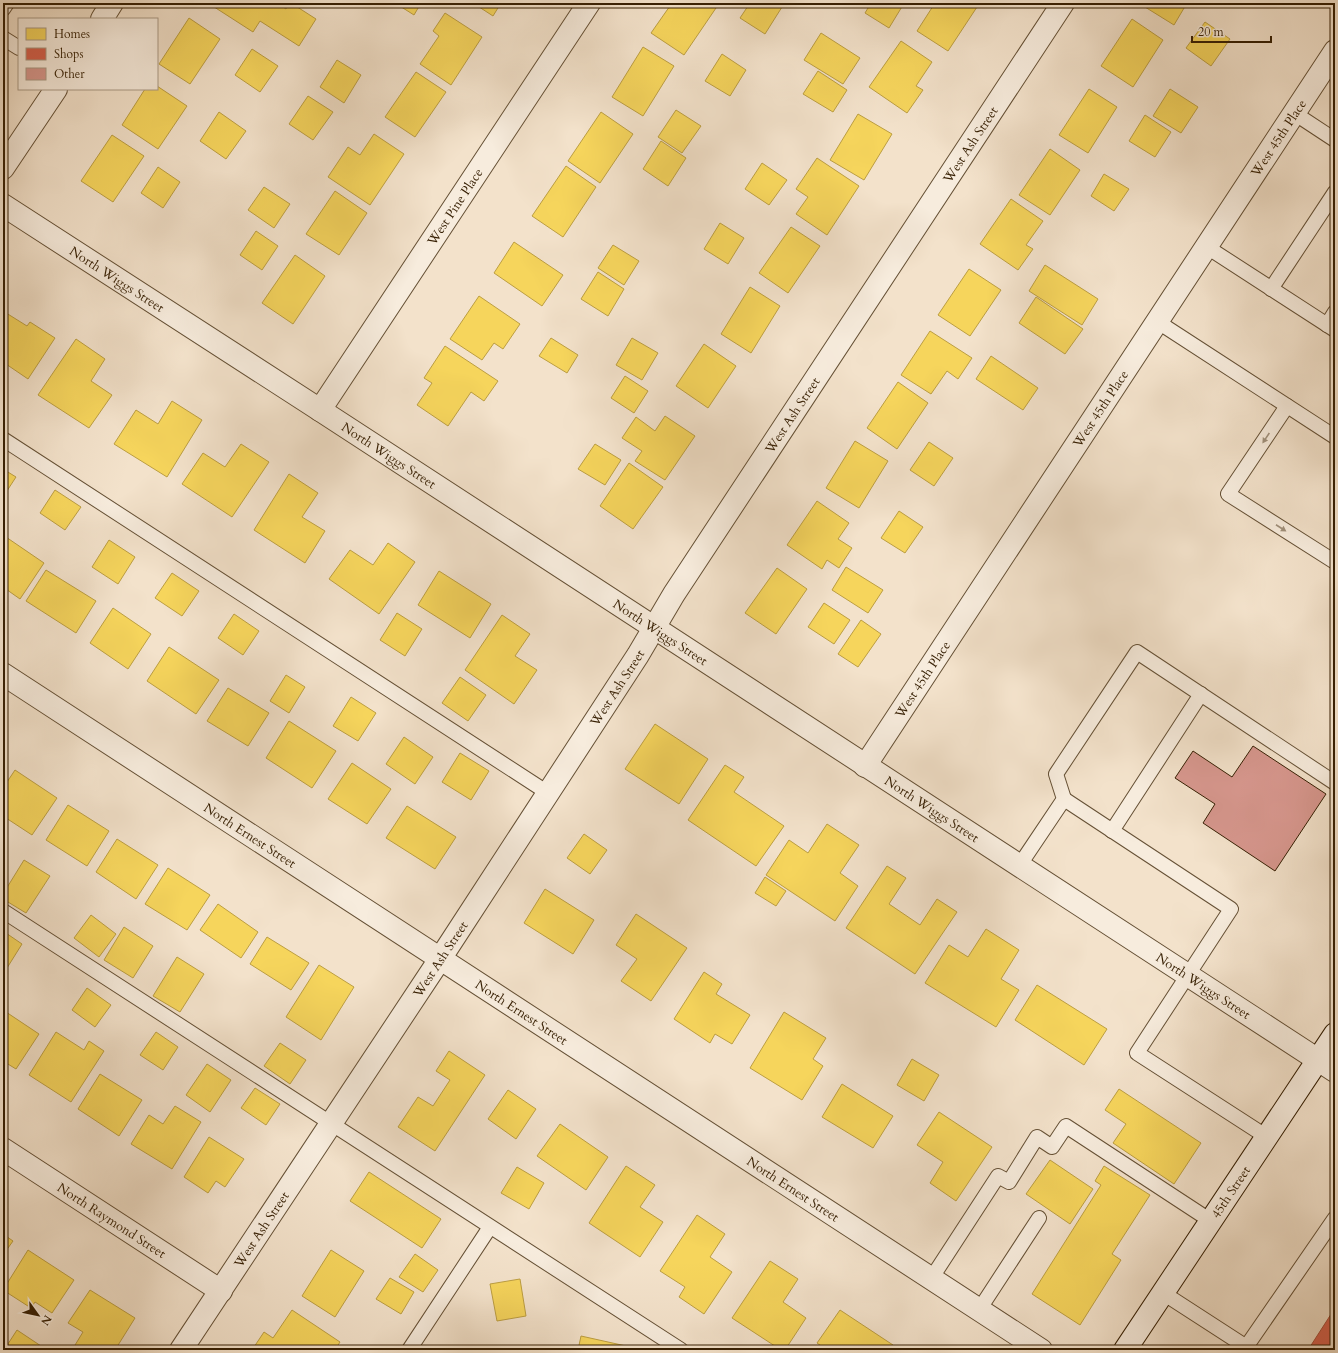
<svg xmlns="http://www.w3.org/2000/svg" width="1338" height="1353" font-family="Cardo,serif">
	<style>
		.homes { fill: #f6d55c; stroke: #bc9e41 }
		.shops { fill: #d6604d; stroke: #a64c37 }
		.building { fill: #d7978e; stroke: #361f03 }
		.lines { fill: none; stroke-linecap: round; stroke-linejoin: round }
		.service-casing { stroke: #655035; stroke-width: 16 }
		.minor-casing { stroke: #655035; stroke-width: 24 }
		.tertiary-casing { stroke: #655035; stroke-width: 24 }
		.secondary-casing { stroke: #361f03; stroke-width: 24 }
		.service { stroke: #f7ecdd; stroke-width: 14 }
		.minor { stroke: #f7ecdd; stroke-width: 22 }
		.tertiary { stroke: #f7ecdd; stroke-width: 22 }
		.secondary { stroke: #f7ecdd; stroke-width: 22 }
		.oneway { fill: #a0907b }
		.labels { text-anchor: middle; stroke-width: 4; stroke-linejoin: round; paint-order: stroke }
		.street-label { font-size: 13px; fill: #361f03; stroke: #f7ecdd }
	</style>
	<rect width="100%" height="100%" fill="#f3e2cb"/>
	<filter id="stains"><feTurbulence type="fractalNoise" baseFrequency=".005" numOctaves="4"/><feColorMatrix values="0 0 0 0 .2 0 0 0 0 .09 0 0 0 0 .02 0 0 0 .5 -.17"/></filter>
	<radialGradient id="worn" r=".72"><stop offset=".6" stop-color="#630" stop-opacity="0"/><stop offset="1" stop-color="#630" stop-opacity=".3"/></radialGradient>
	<g class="homes">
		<polygon points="208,3 277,3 286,9 289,3 291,3 316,19 299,46 260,21 253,32"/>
		<polygon points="395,3 421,3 414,15"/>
		<polygon points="473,3 501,3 493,16"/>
		<polygon points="672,3 710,3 716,8 684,55 651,33"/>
		<polygon points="750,3 775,3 782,7 765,34 740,18"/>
		<polygon points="871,3 900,3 903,5 889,28 865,13"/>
		<polygon points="935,3 972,3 977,7 948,51 917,31"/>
		<polygon points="1148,3 1187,3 1174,25 1145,7"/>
		<polygon points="445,13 482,37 451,85 420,64 439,36 433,31"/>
		<polygon points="189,18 220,39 190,84 159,64"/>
		<polygon points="1132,19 1163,40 1133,87 1101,66"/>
		<polygon points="1205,22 1230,39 1211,66 1186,48"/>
		<polygon points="821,33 860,58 843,84 804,60"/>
		<polygon points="901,41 932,62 916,86 923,90 907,113 869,87"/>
		<polygon points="643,47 674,66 643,116 612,97"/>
		<polygon points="252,49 278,66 260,92 235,75"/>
		<polygon points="722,54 746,70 730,96 705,81"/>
		<polygon points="337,60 361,75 344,103 320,87"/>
		<polygon points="818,71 847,90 833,112 803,94"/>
		<polygon points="416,72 446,92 415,137 385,117"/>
		<polygon points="157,86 187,106 158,149 122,125 145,89 157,89"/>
		<polygon points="1089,89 1117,107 1088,153 1059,135"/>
		<polygon points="1170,89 1198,107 1181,133 1153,116"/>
		<polygon points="308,96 333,112 313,140 289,124"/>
		<polygon points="676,110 701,126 682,153 658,137"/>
		<polygon points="219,112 246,131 226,159 200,141"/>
		<polygon points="601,112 633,134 600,183 568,161"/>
		<polygon points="858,114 892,134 864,180 830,160"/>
		<polygon points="1145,115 1171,132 1155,157 1129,141"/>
		<polygon points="374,134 404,154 370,205 328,177 348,147 360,155"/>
		<polygon points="112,135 144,156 113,202 81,181"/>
		<polygon points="661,141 686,158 668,186 643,169"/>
		<polygon points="1050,149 1080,170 1050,215 1019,195"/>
		<polygon points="817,158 859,186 827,235 796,214 808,197 796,189"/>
		<polygon points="762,163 787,180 769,205 745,189"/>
		<polygon points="566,166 596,187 563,237 532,216"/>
		<polygon points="158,167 180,182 163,208 141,193"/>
		<polygon points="1104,174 1129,189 1114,211 1091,196"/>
		<polygon points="264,187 290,204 274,228 248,210"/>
		<polygon points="335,191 367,213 339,255 306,234"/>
		<polygon points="1011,199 1043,221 1026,245 1033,249 1018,270 980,244"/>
		<polygon points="720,223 744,238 728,264 704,249"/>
		<polygon points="791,227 820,246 788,293 759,273"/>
		<polygon points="256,231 278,246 262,270 240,255"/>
		<polygon points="514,242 563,275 542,306 494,273"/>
		<polygon points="613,245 639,261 624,285 598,268"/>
		<polygon points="295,255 325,276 293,324 262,303"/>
		<polygon points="1045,265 1098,299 1082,325 1029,291"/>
		<polygon points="969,269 1001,290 970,336 938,315"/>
		<polygon points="598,272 624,289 608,316 581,299"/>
		<polygon points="750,287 780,306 751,353 721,334"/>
		<polygon points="479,296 520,324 503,349 494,343 482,360 450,339"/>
		<polygon points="1036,297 1083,329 1065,354 1019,323"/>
		<polygon points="3,311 27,326 30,322 55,338 28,379 3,362"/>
		<polygon points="930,331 972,358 958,379 947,371 931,394 901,375"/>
		<polygon points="551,338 578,355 567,373 539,356"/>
		<polygon points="632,338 658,353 642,380 616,365"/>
		<polygon points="76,339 105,359 91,381 112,395 89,428 38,395"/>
		<polygon points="704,344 736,366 708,408 676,386"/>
		<polygon points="445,346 498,381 484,401 471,392 448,426 417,405 432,383 424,378"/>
		<polygon points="991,356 1038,388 1023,410 976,379"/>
		<polygon points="625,376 648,391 634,413 611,398"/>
		<polygon points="898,382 928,403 897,449 867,428"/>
		<polygon points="172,401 202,420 167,477 114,444 136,410 158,424"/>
		<polygon points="665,416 695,436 665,480 635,461 642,451 622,438 636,417 655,431"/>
		<polygon points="855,441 888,461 859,508 826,488"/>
		<polygon points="929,442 953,458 934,486 910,470"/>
		<polygon points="241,444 269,462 232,517 182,484 203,453 225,467"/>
		<polygon points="595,444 621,460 605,485 578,469"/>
		<polygon points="629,463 663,487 633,529 600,506"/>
		<polygon points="3,469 16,477 3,497"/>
		<polygon points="289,474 318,493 302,517 325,531 305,563 254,530"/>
		<polygon points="55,490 81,507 65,530 40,513"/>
		<polygon points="817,501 849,523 838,539 852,548 839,568 827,560 822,569 787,545"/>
		<polygon points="899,511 923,527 905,553 881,538"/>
		<polygon points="3,535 44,563 20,599 3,587"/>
		<polygon points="109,540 135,557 118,584 92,567"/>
		<polygon points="388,543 415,562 379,614 329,579 350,550 373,565"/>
		<polygon points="846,567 883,590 868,613 832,590"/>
		<polygon points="777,568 807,589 776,634 745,613"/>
		<polygon points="46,570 96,601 76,633 26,601"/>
		<polygon points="439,571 491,604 470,638 418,605"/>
		<polygon points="172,573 199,591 182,616 155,598"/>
		<polygon points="824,603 850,620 834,644 808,627"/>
		<polygon points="113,608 151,634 128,669 90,643"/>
		<polygon points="397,613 422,629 405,656 380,640"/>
		<polygon points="234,614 259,631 243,655 218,638"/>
		<polygon points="502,615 530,634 515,656 537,670 514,704 465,670"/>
		<polygon points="861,620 881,634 858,667 838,654"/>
		<polygon points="169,647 219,680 196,714 147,681"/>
		<polygon points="286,675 305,687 289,713 270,701"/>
		<polygon points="460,677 486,695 468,721 442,703"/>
		<polygon points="228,688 269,713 248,746 207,721"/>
		<polygon points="351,697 376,713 358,741 333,726"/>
		<polygon points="289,721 336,751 312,788 266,758"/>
		<polygon points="655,724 708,759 679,804 625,769"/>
		<polygon points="404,737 433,757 415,784 386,764"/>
		<polygon points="460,753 489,771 471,800 442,782"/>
		<polygon points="352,763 391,789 367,824 328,799"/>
		<polygon points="725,765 744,777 734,792 784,826 756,866 688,820"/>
		<polygon points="15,770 57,798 32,835 3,816 3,788"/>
		<polygon points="68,805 109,831 87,866 46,840"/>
		<polygon points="407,806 456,837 435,869 386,838"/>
		<polygon points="827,824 859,845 840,873 858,886 835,921 766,875 789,840 808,853"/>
		<polygon points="584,834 607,850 590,874 567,858"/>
		<polygon points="117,839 158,865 136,899 96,872"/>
		<polygon points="24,860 50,876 26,913 3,899 3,894"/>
		<polygon points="887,866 906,878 889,904 920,925 937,899 957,912 915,974 846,928"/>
		<polygon points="168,868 210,895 187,930 145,904"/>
		<polygon points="765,877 786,891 776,906 755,893"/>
		<polygon points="545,889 594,920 573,954 524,923"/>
		<polygon points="218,904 258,932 241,958 200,930"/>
		<polygon points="636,914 687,948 651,1001 621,981 637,959 616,945"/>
		<polygon points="91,915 116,934 99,957 74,938"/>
		<polygon points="124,927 153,946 133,978 104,960"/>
		<polygon points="986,929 1019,950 1001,979 1019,990 996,1027 925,983 949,945 968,957"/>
		<polygon points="3,931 22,944 7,968 3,965"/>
		<polygon points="267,937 309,963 291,990 250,964"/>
		<polygon points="177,957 204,974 180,1012 153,996"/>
		<polygon points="319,965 354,987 321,1040 286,1017"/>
		<polygon points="704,972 722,984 716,994 750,1015 732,1044 715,1034 710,1043 674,1019"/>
		<polygon points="1037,985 1107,1029 1084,1065 1015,1020"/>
		<polygon points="87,988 111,1005 95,1027 72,1010"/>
		<polygon points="3,1010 39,1034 16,1069 3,1061"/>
		<polygon points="784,1012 826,1038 813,1059 823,1066 802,1100 750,1068"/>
		<polygon points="56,1032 84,1050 89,1041 104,1051 71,1102 29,1075"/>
		<polygon points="156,1032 178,1047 163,1070 140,1055"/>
		<polygon points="280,1043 306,1060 290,1084 264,1066"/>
		<polygon points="449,1051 485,1075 435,1151 398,1127 418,1097 433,1106 450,1080 436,1071"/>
		<polygon points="912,1059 939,1075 924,1101 897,1085"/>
		<polygon points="207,1064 231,1080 210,1112 186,1095"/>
		<polygon points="100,1074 142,1100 119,1136 78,1109"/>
		<polygon points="842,1084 893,1116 873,1148 822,1117"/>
		<polygon points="255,1088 280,1104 266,1125 241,1108"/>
		<polygon points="1119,1089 1201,1143 1174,1184 1113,1143 1126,1124 1105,1110"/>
		<polygon points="508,1090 536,1109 516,1139 488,1119"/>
		<polygon points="175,1106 201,1122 172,1169 131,1144 149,1115 163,1124"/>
		<polygon points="939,1112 992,1147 956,1201 930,1183 943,1162 917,1145"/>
		<polygon points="560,1124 608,1157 586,1190 537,1156"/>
		<polygon points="209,1137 244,1159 225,1187 216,1181 208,1193 184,1177"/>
		<polygon points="1050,1160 1093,1189 1070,1224 1026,1194"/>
		<polygon points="626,1166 655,1185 640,1207 663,1222 640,1257 589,1223"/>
		<polygon points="1104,1166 1150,1195 1112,1254 1121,1260 1080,1325 1032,1294 1101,1185 1095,1181"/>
		<polygon points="517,1167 544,1183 529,1209 501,1193"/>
		<polygon points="369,1172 441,1219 422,1248 350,1201"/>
		<polygon points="697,1215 725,1234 710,1257 732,1272 704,1314 679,1297 685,1287 660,1271"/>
		<polygon points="3,1234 13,1241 3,1255"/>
		<polygon points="28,1250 74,1280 52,1313 35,1302 31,1308 3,1290"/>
		<polygon points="331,1250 364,1271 335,1317 302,1296"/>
		<polygon points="415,1254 438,1270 423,1292 399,1277"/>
		<polygon points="770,1261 798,1279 783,1302 806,1318 785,1350 781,1350 732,1318"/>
		<polygon points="390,1278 414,1292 401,1314 376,1299"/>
		<polygon points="520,1279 526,1316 497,1321 490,1284"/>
		<polygon points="90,1290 135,1318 115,1350 72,1350 83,1332 68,1323"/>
		<polygon points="292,1310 340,1342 335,1350 252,1350 264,1332 273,1338"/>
		<polygon points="840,1310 893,1345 889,1350 827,1350 817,1343"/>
		<polygon points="17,1330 44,1348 43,1350 4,1350"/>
		<polygon points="581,1336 635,1348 635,1350 578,1350"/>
	</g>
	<polygon class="shops" points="1335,1308 1335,1350 1308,1350"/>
	<polygon class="building" points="1253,746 1326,794 1275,871 1203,823 1215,804 1175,778 1193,751 1232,777"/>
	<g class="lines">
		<g class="service-casing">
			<g id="service">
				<polyline points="3,9 7,3"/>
				<polyline points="3,38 19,48"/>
				<polyline points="1294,113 1335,140"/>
				<polyline points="1207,247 1335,330"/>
				<polyline points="1271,289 1335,192"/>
				<polyline points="1158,322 1335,437"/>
				<polyline points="1327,325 1335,312"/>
				<polyline points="1287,406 1228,494 1335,562"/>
				<polyline points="3,439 548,793"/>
				<polyline points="1064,799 1231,909 1137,1053 1267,1137"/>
				<polyline points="1112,831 1201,694"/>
				<polyline points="1019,866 1064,799 1056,774 1137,652 1335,783"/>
				<polyline points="3,911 681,1350"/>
				<polyline points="931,1279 998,1176 1009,1182 1037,1137 1052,1147 1066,1126 1211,1221"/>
				<polyline points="1163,1293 1251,1350"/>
				<polyline points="979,1310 1039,1218"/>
				<polyline points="409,1350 490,1227"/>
				<polyline points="1244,1350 1335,1218"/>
			</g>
		</g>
		<g class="minor-casing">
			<g id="minor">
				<polyline points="102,19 112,3"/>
				<polyline points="3,168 56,89"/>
				<path id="s1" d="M320,410l269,-407"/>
				<path id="s2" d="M3,674l1038,676"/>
				<path id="s3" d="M865,766l470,-715"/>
				<path id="s4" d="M3,1149l218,142"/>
				<path id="s5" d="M181,1350l259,-391 198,-304 36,-61 389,-591"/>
			</g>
		</g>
		<g class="tertiary-casing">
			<g id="tertiary">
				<path id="s6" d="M3,205l317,205 1015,661"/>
			</g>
		</g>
		<g class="secondary-casing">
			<g id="secondary">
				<path id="s7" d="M1125,1350l210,-316"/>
			</g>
		</g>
		<use href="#service" class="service"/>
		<use href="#minor" class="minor"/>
		<use href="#tertiary" class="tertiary"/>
		<use href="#secondary" class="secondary"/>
	</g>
	<defs><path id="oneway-solid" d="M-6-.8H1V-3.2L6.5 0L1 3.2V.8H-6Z"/></defs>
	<g class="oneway">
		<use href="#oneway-solid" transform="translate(1266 438) rotate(124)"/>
		<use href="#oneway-solid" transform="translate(1281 528) rotate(33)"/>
	</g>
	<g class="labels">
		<g class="street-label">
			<text dy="5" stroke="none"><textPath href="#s3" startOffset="752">West 45th Place</textPath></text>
			<text dy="5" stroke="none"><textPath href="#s5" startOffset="1441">West Ash Street</textPath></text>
			<text dy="5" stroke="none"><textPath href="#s1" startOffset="244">West Pine Place</textPath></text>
			<text dy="5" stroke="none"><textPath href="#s6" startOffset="136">North Wiggs Street</textPath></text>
			<text dy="5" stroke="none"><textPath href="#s3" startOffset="428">West 45th Place</textPath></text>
			<text dy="5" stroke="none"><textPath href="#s5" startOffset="1117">West Ash Street</textPath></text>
			<text dy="5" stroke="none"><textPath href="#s6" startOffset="460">North Wiggs Street</textPath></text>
			<text dy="5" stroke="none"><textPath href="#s6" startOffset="784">North Wiggs Street</textPath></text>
			<text dy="5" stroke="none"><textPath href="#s3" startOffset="104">West 45th Place</textPath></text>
			<text dy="5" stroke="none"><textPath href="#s5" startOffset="793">West Ash Street</textPath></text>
			<text dy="5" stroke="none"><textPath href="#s6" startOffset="1108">North Wiggs Street</textPath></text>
			<text dy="5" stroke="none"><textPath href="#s2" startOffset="295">North Ernest Street</textPath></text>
			<text dy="5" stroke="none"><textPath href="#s5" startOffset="469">West Ash Street</textPath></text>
			<text dy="5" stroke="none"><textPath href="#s6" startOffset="1432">North Wiggs Street</textPath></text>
			<text dy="5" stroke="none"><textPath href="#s2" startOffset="619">North Ernest Street</textPath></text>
			<text dy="5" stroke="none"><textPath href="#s2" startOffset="943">North Ernest Street</textPath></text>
			<text dy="5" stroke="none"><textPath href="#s7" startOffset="190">45th Street</textPath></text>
			<text dy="5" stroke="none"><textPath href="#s4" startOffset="130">North Raymond Street</textPath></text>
			<text dy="5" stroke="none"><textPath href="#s5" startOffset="145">West Ash Street</textPath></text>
		</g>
	</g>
	<rect width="1338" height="1353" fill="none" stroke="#f3e2cb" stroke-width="16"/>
	<rect x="4" y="4" width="1330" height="1345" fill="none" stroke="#361f03" stroke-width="2"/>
	<rect x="8" y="8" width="1322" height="1337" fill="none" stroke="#361f03"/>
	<rect x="18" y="18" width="140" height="72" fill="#f7ecdd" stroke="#aa9a86"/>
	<rect x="26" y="28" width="20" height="12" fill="#f6d55c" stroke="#aa9a86"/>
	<text x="54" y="38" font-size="12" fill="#361f03">Homes</text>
	<rect x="26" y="48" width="20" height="12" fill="#d6604d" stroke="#aa9a86"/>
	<text x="54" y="58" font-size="12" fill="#361f03">Shops</text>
	<rect x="26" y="68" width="20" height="12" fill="#d7978e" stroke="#aa9a86"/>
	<text x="54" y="78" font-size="12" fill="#361f03">Other</text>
	<g transform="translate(38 1315) rotate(123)" stroke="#f7ecdd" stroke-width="3" paint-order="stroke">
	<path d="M0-3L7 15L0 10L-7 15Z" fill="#361f03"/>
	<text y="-6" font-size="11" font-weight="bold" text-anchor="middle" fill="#361f03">N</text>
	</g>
	<path d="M1192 36v6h79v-6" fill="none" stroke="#361f03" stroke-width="2"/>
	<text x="1198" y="36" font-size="12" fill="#361f03" stroke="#f7ecdd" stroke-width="3" paint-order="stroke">20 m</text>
	<rect width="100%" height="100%" filter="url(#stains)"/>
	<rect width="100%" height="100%" fill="url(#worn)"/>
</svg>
